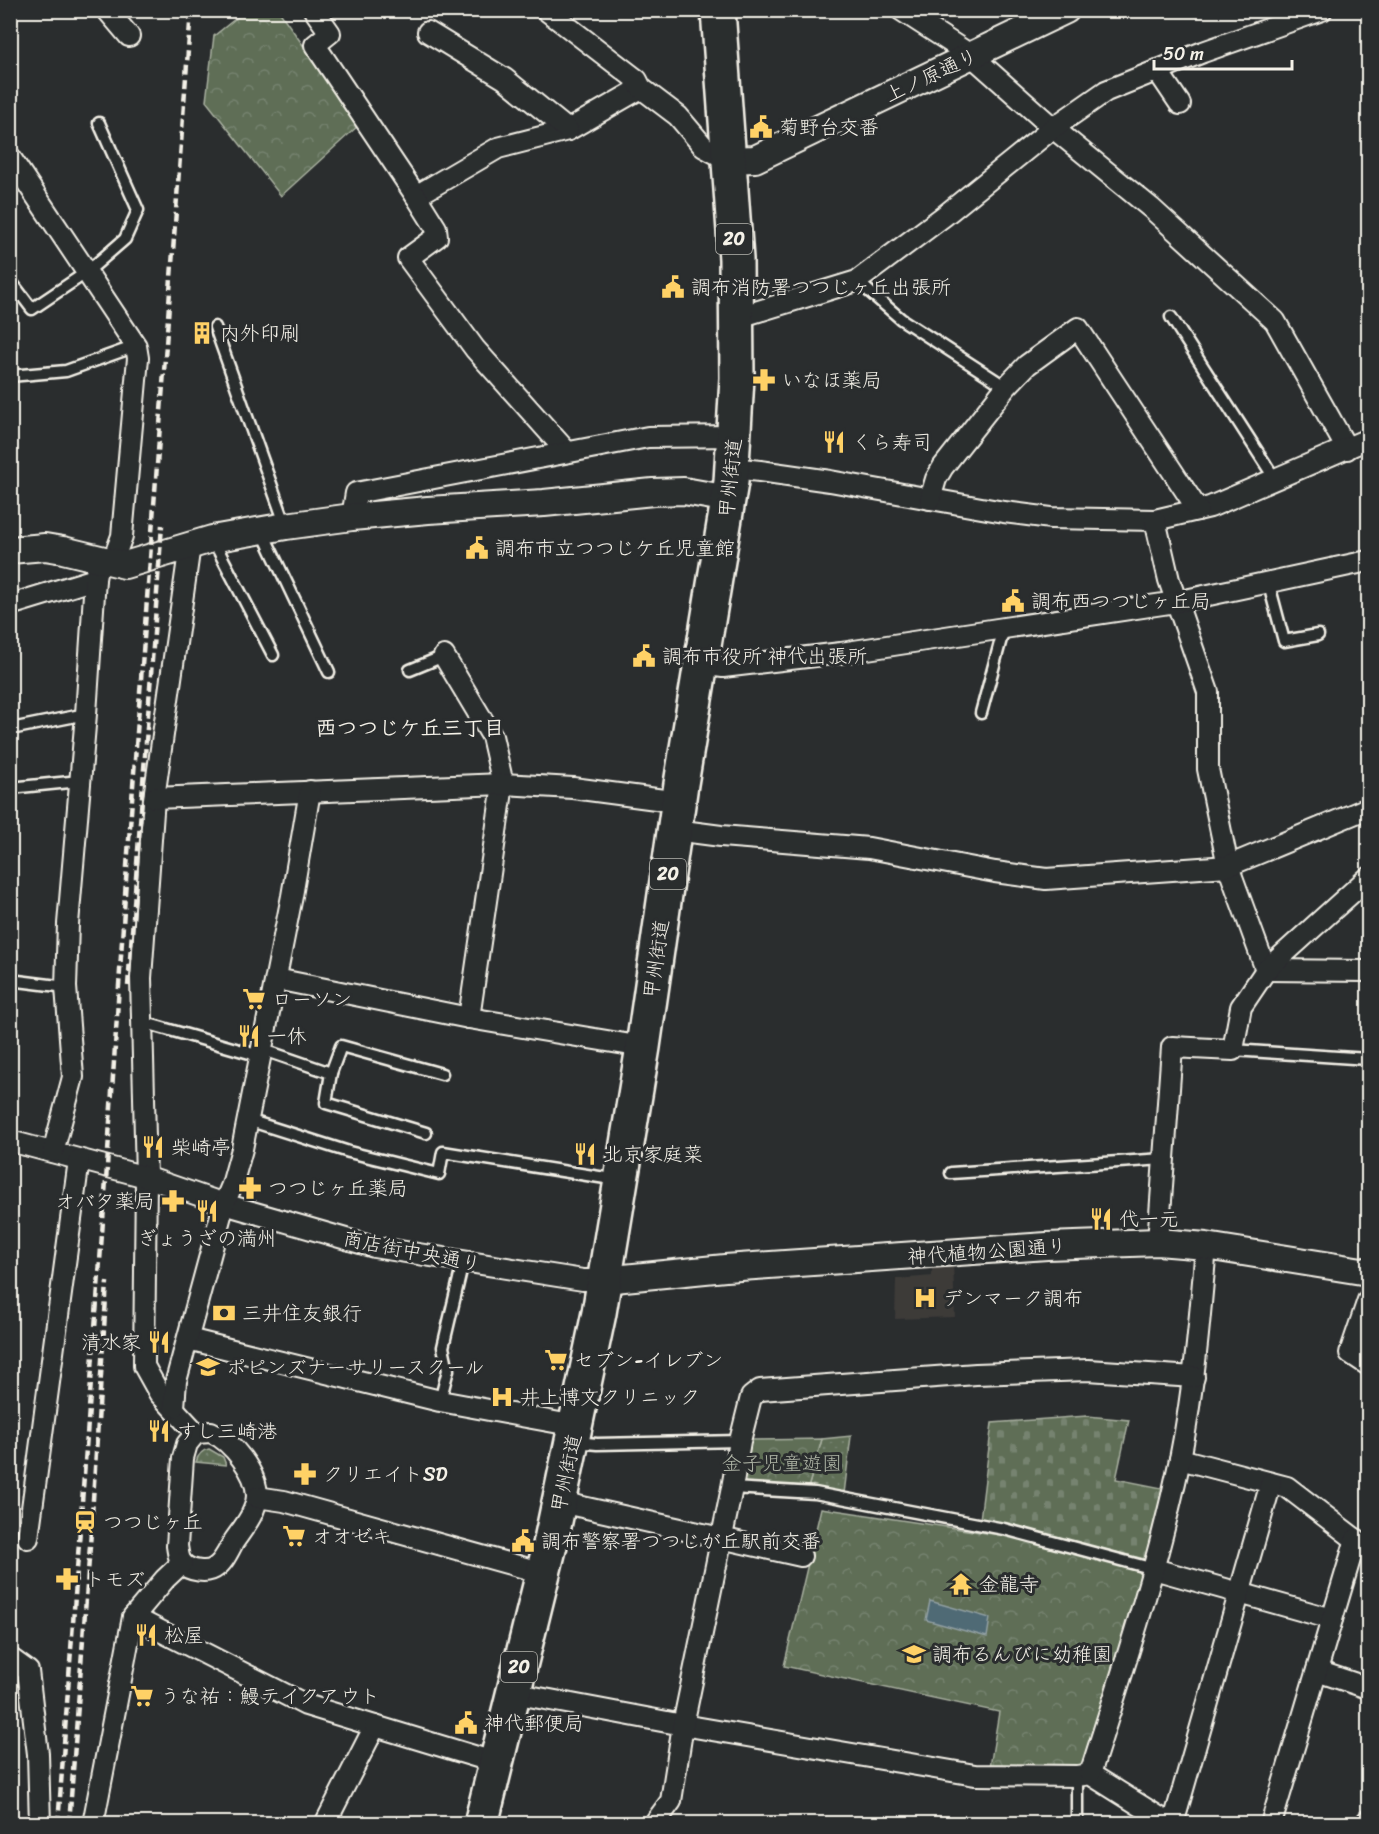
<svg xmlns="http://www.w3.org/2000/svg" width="1379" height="1834" font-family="Sriracha,'Klee One',sans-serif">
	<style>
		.built { fill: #3d3a39 }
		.grass { fill: url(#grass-dots); stroke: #a9b0a0; stroke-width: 1.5 }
		.forest { fill: url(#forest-crowns); stroke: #a9b0a0; stroke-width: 1.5 }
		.cemetery { fill: url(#cemetery-stones); stroke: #a9b0a0; stroke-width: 1.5 }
		.water { fill: #506a75; stroke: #92a0a3; stroke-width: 1.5 }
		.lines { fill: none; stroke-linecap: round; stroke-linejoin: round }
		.service-casing { stroke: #f4f1e8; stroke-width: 15 }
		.minor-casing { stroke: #f4f1e8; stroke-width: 24 }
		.tertiary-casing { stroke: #f4f1e8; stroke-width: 30 }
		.trunk-casing { stroke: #f4f1e8; stroke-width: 38 }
		.service { stroke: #2a2d2e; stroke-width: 10 }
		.minor { stroke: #2a2d2e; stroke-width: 20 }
		.tertiary { stroke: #2a2d2e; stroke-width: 26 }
		.trunk { stroke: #2a2d2e; stroke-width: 33 }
		.rail { stroke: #f4f1e8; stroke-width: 4.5; stroke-dasharray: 9 4.5; stroke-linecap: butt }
		.labels { text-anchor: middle; stroke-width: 6; stroke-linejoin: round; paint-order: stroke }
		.shield { fill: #2a2d2e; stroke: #b7b6b0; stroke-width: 1.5 }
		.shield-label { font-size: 18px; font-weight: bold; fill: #f4f1e8 }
		.street-label { font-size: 20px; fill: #f4f1e8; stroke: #2a2d2e }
		.poi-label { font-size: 20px; fill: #f4f1e8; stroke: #2a2d2e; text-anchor: start }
		.park-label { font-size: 20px; fill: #b0b6a7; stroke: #2a2d2e }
		.neighbourhood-label { font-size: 21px; font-weight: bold; fill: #f4f1e8; stroke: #2a2d2e }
	</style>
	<defs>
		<pattern id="grass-dots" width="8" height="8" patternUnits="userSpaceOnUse" patternTransform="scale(1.5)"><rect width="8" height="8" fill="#5e6e57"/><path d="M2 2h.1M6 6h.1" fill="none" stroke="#76836f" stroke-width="1.8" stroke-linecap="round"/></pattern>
		<pattern id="forest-crowns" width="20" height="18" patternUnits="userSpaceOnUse" patternTransform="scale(1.5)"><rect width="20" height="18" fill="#5e6e57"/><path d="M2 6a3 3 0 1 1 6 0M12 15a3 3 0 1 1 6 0" fill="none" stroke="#76836f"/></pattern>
		<pattern id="cemetery-stones" width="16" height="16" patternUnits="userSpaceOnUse" patternTransform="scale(1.5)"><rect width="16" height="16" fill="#5e6e57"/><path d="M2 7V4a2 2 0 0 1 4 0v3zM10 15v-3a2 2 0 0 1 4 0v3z" fill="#76836f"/></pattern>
	</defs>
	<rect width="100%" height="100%" fill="#2a2d2e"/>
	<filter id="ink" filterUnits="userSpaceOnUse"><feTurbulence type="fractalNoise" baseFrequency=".0167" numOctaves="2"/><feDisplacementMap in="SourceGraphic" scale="12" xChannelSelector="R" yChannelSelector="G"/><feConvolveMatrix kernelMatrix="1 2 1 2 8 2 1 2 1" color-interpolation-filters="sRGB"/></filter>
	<g filter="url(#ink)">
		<polygon class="built" points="953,1262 955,1317 895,1319 896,1279 932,1276 932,1263"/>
		<g class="grass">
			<polygon points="851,1436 844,1494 808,1488 822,1439"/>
			<path d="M209,1449l14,8 3,8 -30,-3c2,-7 7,-12 13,-13z"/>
		</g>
		<g class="forest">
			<polygon points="245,11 279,11 359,125 281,196 206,101 214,36"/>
			<polygon points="822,1439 808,1488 747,1485 741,1479 743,1466 752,1440"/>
			<polygon points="821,1508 1013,1537 1145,1568 1089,1767 990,1767 999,1712 784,1666"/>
		</g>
		<polygon class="cemetery" points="1087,1416 1129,1420 1116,1479 1172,1490 1153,1561 980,1520 992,1423"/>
		<polygon class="water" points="930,1601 990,1618 987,1637 926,1620"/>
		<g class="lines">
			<g class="service-casing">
				<g id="service">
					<polyline points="10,280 32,309 87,272 125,239 138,210 99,123"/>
					<polyline points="857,281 901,319 1006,387"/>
					<polyline points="1171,317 1275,479"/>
					<polyline points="215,327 286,526"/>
					<polyline points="10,376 66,371 136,346"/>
					<polyline points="262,531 329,672"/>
					<polyline points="213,540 273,655"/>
					<polyline points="1268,581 1284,641 1318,635"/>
					<polyline points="410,670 444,656"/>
					<polyline points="981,713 1004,628"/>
					<polyline points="10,727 11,729 86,714"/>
					<polyline points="10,788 80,781"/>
					<polyline points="10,980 66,987"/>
					<polyline points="142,1022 260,1056"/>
					<polyline points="261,1049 331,1073 341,1046 442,1074"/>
					<polyline points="1233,1050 1368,1059"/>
					<polyline points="331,1073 326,1103 426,1133"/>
					<polyline points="248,1120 349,1152 439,1174 443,1152 618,1180"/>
					<polyline points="951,1173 1164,1159"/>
					<polyline points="440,1401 448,1370 443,1347 463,1262"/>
					<polyline points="576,1442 597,1444 740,1441"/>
					<polyline points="732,1488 815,1493 1004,1529 1154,1569"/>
					<polyline points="1077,1776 1077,1824"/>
				</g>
			</g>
			<g class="minor-casing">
				<g id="minor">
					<polyline points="107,10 129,36"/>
					<polyline points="314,10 330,33 315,45 416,196 498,148 568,130 641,88"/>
					<polyline points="546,10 637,80 641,88 678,116 704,147 728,160"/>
					<polyline points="901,10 972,56 1053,128 1151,208 1275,321 1347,449"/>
					<polyline points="428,32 505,79 568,130"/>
					<polyline points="1157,70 1180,104"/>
					<polyline points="10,157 136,346 138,358 122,536 112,563"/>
					<polyline points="416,196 436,228 437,237 408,258 475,349 567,452"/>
					<polyline points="736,318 857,281 944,216 1053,128 1106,91 1203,52 1322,10"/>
					<polyline points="733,468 760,471 830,481 1004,512 1051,518 1155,520 1210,507 1368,439"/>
					<polyline points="930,499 936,479 943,467 1006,387 1027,365 1078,328 1198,510"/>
					<polyline points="352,517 356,493 648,437 735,436"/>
					<polyline points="1155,520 1169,580 1208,692 1208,769 1228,866 1266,970"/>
					<polyline points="190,545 154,798 141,978 146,1177 144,1366 159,1393 196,1433"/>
					<polyline points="10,605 95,579 97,568"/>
					<polyline points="444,656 492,736 503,784 469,1018"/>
					<polyline points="701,664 723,667 841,653 1004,628 1176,602 1368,561"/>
					<polyline points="154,798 503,784 573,788 679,802"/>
					<polyline points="675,830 721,836 869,848 995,872 1046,879 1228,866 1368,808"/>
					<polyline points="1266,970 1368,971"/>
					<polyline points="276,979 469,1018 643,1047"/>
					<polyline points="10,1141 146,1177 224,1204 374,1247 583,1280 604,1280"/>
					<polyline points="53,1152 73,1077 66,987 68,924 86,714 95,579"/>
					<polyline points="1158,1242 1172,1047 1233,1050 1241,1007 1266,970 1368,878"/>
					<polyline points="1368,1300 1350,1353 1368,1365"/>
					<polyline points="188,1339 440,1401 576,1426"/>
					<polyline points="174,1407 176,1381 224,1204 232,1185 242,1149 292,896 310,791"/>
					<path d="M211,1432c21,9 46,41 46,64 -1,17 -14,32 -23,45 -5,8 -10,21 -18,26 -8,7 -27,4 -34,-4 -4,-5 -4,-12 -5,-17l6,-88 4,-14 9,-11z"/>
					<polyline points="1180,1459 1287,1487 1368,1549"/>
					<polyline points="257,1497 284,1501 543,1573"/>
					<polyline points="560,1502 801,1556"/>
					<polyline points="28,1538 79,1160"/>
					<polyline points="1154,1569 1332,1619"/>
					<polyline points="133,1617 306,1705 375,1726 325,1824"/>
					<polyline points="10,1658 28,1671 38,1754 40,1824"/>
					<polyline points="1317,1671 1368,1688"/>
					<polyline points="513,1693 683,1725 975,1775 1077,1776 1090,1774 1170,1824"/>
					<polyline points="375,1726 497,1763"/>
					<path d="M1090,1774c33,-104 68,-208 90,-315 14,-70 20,-141 26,-213"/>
					<polyline points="93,1824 133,1617 165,1579 182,1563"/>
					<polyline points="654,1824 671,1801 683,1725 732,1488 740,1441 751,1397 760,1390 976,1374 1088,1370 1194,1377"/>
					<polyline points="1173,1824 1271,1483"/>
					<polyline points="1271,1824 1356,1539"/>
					<polyline points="1368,1824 1368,1820"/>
				</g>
			</g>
			<g class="tertiary-casing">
				<g id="tertiary">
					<polyline points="728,160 755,159 1066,10"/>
					<polyline points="10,550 45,547 63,550 125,565 212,539 286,526 352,517 428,510 544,503 653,492 684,491 729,499"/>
					<polyline points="604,1280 725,1268 1047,1246 1158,1242 1206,1246 1368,1272"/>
				</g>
			</g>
			<g class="trunk-casing">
				<polyline id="trunk" points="481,1824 550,1545 599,1313 643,1047 681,784 731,482 737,378 736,259 718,10"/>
			</g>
			<use href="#service" class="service"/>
			<use href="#minor" class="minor"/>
			<use href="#tertiary" class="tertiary"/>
			<use href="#trunk" class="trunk"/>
			<g class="rail">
				<polyline points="128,986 162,525"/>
				<polyline points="58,1824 107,1167 126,880 191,10"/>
				<polyline points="69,1824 90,1546 107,1282"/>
			</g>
		</g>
	</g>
	<defs>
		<g id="civic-bare" transform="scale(1.8)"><path d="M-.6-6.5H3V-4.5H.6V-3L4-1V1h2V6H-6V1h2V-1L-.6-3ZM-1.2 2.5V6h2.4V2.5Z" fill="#ffd166" stroke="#2a2d2e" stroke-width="2.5" paint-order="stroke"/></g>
		<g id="building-bare" transform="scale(1.8)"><path d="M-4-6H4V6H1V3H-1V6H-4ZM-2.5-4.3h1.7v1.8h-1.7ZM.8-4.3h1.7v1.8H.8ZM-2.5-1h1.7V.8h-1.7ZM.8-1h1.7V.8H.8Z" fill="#ffd166" stroke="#2a2d2e" stroke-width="2.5" paint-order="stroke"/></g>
		<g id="pharmacy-bare" transform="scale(1.8)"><path d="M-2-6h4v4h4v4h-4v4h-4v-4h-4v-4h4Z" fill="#ffd166" stroke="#2a2d2e" stroke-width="2.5" paint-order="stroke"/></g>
		<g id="restaurant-bare" transform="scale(1.8)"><path d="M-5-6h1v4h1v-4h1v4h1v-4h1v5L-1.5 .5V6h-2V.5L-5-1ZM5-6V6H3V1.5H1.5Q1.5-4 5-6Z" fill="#ffd166" stroke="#2a2d2e" stroke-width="2.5" paint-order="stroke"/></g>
		<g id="supermarket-bare" transform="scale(1.8)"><path d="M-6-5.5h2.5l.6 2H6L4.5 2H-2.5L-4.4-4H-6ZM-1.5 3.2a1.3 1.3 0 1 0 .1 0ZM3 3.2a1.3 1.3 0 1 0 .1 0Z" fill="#ffd166" stroke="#2a2d2e" stroke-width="2.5" paint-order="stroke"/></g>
		<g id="hospital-bare" transform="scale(1.8)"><path d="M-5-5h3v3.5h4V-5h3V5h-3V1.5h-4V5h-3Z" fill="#ffd166" stroke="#2a2d2e" stroke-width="2.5" paint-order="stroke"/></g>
		<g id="bank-bare" transform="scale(1.8)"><path d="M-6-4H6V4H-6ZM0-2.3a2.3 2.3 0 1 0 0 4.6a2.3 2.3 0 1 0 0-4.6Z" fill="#ffd166" stroke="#2a2d2e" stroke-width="2.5" paint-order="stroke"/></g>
		<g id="school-bare" transform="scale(1.8)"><path d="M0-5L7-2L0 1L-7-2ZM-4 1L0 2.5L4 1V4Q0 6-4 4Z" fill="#ffd166" stroke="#2a2d2e" stroke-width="2.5" paint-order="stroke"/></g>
		<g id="station-bare" transform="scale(1.8)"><path d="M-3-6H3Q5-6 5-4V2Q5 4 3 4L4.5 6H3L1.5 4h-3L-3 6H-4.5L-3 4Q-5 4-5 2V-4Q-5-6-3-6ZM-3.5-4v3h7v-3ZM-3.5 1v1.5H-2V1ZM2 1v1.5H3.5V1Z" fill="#ffd166" stroke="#2a2d2e" stroke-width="2.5" paint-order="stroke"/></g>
		<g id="temple-bare" transform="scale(1.8)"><path d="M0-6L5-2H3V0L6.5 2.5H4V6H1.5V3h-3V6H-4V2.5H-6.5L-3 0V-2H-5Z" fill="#ffd166" stroke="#2a2d2e" stroke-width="2.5" paint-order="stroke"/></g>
	</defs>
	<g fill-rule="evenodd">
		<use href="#civic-bare" x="761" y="127"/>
		<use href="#civic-bare" x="673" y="287"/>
		<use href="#building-bare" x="202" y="333"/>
		<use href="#pharmacy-bare" x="764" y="380"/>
		<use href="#restaurant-bare" x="834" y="442"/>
		<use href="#civic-bare" x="477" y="548"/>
		<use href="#civic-bare" x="1013" y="601"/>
		<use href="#civic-bare" x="644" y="656"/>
		<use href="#supermarket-bare" x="254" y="999"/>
		<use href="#restaurant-bare" x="249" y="1036"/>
		<use href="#restaurant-bare" x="153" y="1147"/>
		<use href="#restaurant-bare" x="585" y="1154"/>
		<use href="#pharmacy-bare" x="250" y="1188"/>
		<use href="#pharmacy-bare" x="173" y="1201"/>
		<use href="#restaurant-bare" x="207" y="1211"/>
		<use href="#restaurant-bare" x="1101" y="1219"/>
		<use href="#hospital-bare" x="925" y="1298"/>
		<use href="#bank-bare" x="224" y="1313"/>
		<use href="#restaurant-bare" x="159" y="1342"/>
		<use href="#supermarket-bare" x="556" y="1360"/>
		<use href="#school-bare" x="208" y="1367"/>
		<use href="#hospital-bare" x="502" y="1397"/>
		<use href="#restaurant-bare" x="159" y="1431"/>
		<use href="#pharmacy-bare" x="305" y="1474"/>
		<use href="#station-bare" x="85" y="1522"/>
		<use href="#supermarket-bare" x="294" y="1536"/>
		<use href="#civic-bare" x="523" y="1541"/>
		<use href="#pharmacy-bare" x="67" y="1579"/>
		<use href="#temple-bare" x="961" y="1584"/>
		<use href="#restaurant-bare" x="146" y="1635"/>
		<use href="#school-bare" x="914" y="1654"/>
		<use href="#supermarket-bare" x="142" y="1696"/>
		<use href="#civic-bare" x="466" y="1723"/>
	</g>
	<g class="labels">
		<g class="shield">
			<rect x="716" y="224" width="36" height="30" rx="4.5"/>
			<rect x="650" y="859" width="36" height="30" rx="4.5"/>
			<rect x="501" y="1652" width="36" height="30" rx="4.5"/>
		</g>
		<g class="shield-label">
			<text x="734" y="245">20</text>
			<text x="668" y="880">20</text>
			<text x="519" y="1673">20</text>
		</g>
		<g class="street-label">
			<text transform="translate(931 75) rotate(-25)" y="7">上ノ原通り</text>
			<text transform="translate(730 478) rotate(-84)" y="7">甲州街道</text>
			<text transform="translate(656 959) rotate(-82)" y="7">甲州街道</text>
			<text transform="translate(412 1251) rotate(11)" y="7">商店街中央通り</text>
			<text transform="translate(987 1251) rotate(-4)" y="7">神代植物公園通り</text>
			<text transform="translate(566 1473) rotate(-78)" y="7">甲州街道</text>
		</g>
		<g class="poi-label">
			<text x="779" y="134">菊野台交番</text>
			<text x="691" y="294">調布消防署つつじヶ丘出張所</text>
			<text x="220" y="340">内外印刷</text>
			<text x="782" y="387">いなほ薬局</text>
			<text x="852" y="449">くら寿司</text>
			<text x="495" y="555">調布市立つつじケ丘児童館</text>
			<text x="1031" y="608">調布西つつじヶ丘局</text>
			<text x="662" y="663">調布市役所 神代出張所</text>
			<text x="272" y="1006">ローソン</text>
			<text x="267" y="1043">一休</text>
			<text x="171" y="1154">柴崎亭</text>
			<text x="603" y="1161">北京家庭菜</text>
			<text x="268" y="1195">つつじヶ丘薬局</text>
			<text x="155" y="1208" text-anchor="end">オバタ薬局</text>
			<text x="1119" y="1226">代一元</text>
			<text x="207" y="1245" text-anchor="middle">ぎょうざの満州</text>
			<text x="943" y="1305">デンマーク調布</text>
			<text x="242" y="1320">三井住友銀行</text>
			<text x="141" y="1349" text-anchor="end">清水家</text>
			<text x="574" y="1367">セブン-イレブン</text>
			<text x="226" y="1374">ポピンズナーサリースクール</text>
			<text x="520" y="1404">井上博文クリニック</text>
			<text x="177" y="1438">すし三崎港</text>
			<text x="323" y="1481">クリエイトSD</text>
			<text x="103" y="1529">つつじヶ丘</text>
			<text x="312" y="1543">オオゼキ</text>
			<text x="541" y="1548">調布警察署つつじが丘駅前交番</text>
			<text x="85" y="1586">トモズ</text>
			<text x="979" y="1591">金龍寺</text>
			<text x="164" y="1642">松屋</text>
			<text x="932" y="1661">調布るんびに幼稚園</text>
			<text x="160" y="1703">うな祐：鰻テイクアウト</text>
			<text x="484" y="1730">神代郵便局</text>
		</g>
		<g class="park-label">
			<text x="782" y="1470">金子児童遊園</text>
		</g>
		<g class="neighbourhood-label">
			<text x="410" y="735">西つつじケ丘三丁目</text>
		</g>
	</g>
	<rect width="1379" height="1834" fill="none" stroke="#2a2d2e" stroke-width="36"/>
	<rect x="18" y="18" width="1343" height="1798" fill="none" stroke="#f4f1e8" stroke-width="2" filter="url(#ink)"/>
	<path d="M1154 60v9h138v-9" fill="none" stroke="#f4f1e8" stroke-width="3"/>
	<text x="1163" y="60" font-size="18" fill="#f4f1e8" stroke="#2a2d2e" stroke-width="4.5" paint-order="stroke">50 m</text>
</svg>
